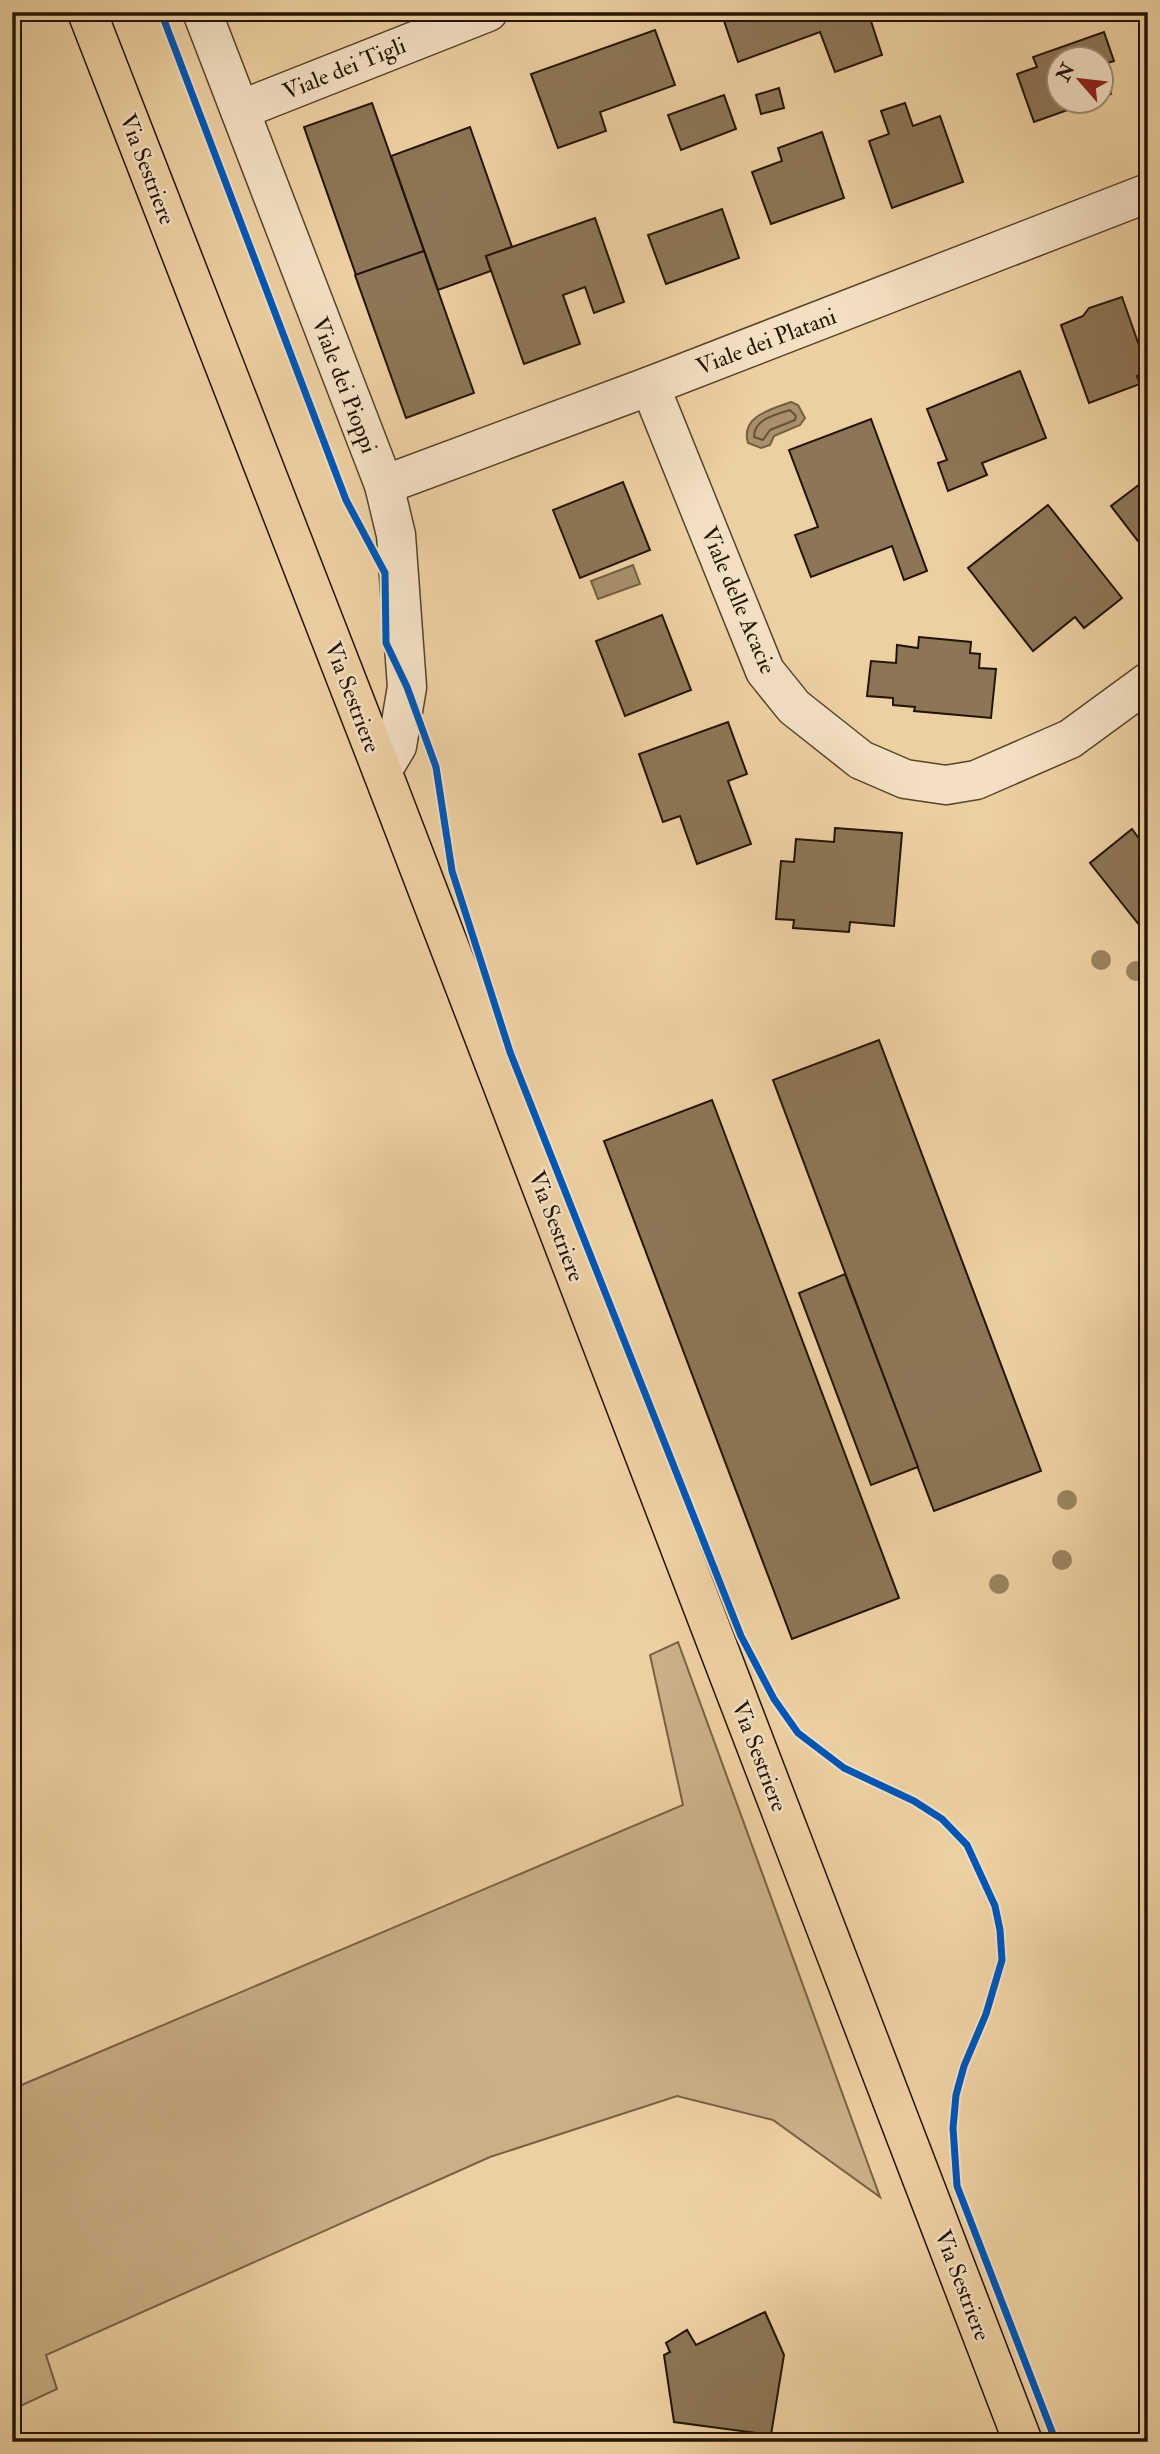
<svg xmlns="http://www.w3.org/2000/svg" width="1160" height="2454" font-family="'IM FELL Double Pica',serif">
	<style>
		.green { fill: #cbb087; stroke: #786244; stroke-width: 2 }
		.water { fill: #a9906b; stroke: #745f41; stroke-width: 2 }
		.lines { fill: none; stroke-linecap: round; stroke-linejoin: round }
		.shore { stroke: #665236; stroke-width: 2 }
		.building { fill: #8d7655; stroke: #241501; stroke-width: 2 }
		.minor-casing { stroke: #564429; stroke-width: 41 }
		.major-casing { stroke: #241501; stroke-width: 41 }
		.minor { stroke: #f3e0c3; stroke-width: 38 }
		.major { stroke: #edd0a2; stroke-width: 38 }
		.cycleway-casing { stroke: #f3e0c3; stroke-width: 11 }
		.cycleway { stroke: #0057b8; stroke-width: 7 }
		.tree { fill: #9a835f }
		.labels { text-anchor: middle; stroke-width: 5; stroke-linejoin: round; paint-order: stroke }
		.street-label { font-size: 23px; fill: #241501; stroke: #f3e0c3 }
	</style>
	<rect width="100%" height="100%" fill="#edd0a2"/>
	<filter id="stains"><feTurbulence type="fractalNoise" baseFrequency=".00286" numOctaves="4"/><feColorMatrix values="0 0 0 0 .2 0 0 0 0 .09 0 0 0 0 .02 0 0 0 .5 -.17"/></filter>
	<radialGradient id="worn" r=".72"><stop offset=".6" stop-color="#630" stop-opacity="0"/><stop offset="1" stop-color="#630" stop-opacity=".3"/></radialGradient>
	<polygon class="green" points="678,1642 880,2197 773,2120 677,2096 490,2157 46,2355 57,2389 12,2410 12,2089 683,1805 650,1655"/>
	<g class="water">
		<path d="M791,402l7,3 7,13 -5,7 -26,11 -4,9 -9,3 -13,-5c-8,-27 24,-34 43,-41z"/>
		<polygon points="633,565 640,584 598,599 591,581"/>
	</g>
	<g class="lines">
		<path class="shore" d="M790,410l6,6 -1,4 -25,10 -7,10 -9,-3c0,-18 21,-22 36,-27z"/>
	</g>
	<g class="building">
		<polygon points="721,12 868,12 882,55 835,72 820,32 738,62"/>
		<polygon points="655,30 675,85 600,112 606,131 558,148 531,74"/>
		<polygon points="1104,32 1114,61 1101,65 1111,94 1100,98 1100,60 1058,60 1058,102 1090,102 1034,122 1017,74 1037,67 1033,57"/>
		<polygon points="779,88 784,108 761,114 756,95"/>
		<polygon points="724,95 736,129 681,150 668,115"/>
		<polygon points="372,103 424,251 356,275 304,127"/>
		<polygon points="905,103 913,126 940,116 963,182 892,208 869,141 889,134 881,111"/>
		<polygon points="470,127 512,247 486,256 491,271 438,290 391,156"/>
		<polygon points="822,132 844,198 771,224 752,172 782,161 778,148"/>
		<polygon points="722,209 739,258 666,284 648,235"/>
		<polygon points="595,218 624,302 594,313 585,287 563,295 580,344 524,364 486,256"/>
		<polygon points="424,251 474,393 406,418 355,275"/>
		<polygon points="1122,297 1148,371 1137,376 1140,384 1089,403 1061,325 1083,316 1089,308"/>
		<polygon points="1020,371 1046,438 982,463 987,475 948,491 938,463 947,460 927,409"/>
		<polygon points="871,419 927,571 904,580 892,546 811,577 795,535 818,527 789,450"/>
		<polygon points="1148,478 1148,554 1111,506"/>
		<polygon points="623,482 650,550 580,578 553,510"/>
		<polygon points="1048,505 1122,598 1084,628 1075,617 1033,651 968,568"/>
		<polygon points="662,615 691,690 625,716 596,641"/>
		<polygon points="919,637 971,642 970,653 980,654 979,668 996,669 991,718 914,711 915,707 893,705 893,698 867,696 871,661 896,663 897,645 918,648"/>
		<polygon points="728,722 747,774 728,781 751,844 697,864 680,816 663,822 639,754"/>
		<polygon points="835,828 902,833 894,926 850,922 849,932 793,928 794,920 776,919 781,861 794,862 796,839 834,842"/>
		<polygon points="1132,829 1143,844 1148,841 1148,921 1140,926 1090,863"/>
		<polygon points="879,1040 1041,1471 934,1511 773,1080"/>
		<polygon points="712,1100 899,1598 792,1639 604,1141"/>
		<polygon points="845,1274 918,1467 871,1485 799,1293"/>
		<polygon points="765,2312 784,2355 771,2435 674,2422 664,2355 670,2352 666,2343 687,2330 696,2345"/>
	</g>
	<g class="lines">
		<g class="minor-casing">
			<g id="minor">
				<polyline points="202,12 384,485 396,535 407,687 397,746 382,771"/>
				<polyline points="240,110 488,12"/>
				<polyline points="650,386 765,671 794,707 861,760 905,779 946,785 976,780 1070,739 1148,682"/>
				<polyline points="384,485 650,386 1148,193"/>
			</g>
		</g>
		<g class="major-casing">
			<polyline id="major" points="87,12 382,771 1023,2442"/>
		</g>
		<use href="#minor" class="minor"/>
		<use href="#major" class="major"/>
		<g class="cycleway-casing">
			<polyline id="cycleway" points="161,12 346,500 385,573 386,643 407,687 436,767 452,871 510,1052 741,1636 774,1699 798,1733 844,1768 914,1801 942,1819 967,1845 995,1906 1000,1930 1002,1960 986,2014 964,2066 956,2095 953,2128 957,2186 1056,2442"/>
		</g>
		<use href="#cycleway" class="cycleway"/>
	</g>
	<g class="tree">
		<circle cx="1101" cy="960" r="10"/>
		<circle cx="1136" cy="971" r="10"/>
		<circle cx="1067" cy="1500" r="10"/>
		<circle cx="1062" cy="1560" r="10"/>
		<circle cx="999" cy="1584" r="10"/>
	</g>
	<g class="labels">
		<g class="street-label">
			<text transform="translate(344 68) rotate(-22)" y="8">Viale dei Tigli</text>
			<text transform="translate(148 169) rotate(69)" y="8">Via Sestriere</text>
			<text transform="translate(766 341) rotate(-21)" y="8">Viale dei Platani</text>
			<text transform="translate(345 385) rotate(69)" y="8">Viale dei Pioppi</text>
			<text transform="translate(739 600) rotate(67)" y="8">Viale delle Acacie</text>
			<text transform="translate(353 697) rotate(69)" y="8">Via Sestriere</text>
			<text transform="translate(557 1226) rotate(69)" y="8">Via Sestriere</text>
			<text transform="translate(760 1756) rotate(69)" y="8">Via Sestriere</text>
			<text transform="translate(963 2285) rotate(69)" y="8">Via Sestriere</text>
		</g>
	</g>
	<rect width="1160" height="2454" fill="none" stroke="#edd0a2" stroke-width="42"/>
	<rect x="14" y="14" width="1132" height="2426" fill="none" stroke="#241501" stroke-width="3.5"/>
	<rect x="21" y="21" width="1118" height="2412" fill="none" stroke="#241501" stroke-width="2"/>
	<g transform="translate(1080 80) rotate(298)"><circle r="33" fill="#f3e0c3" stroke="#a08f75" stroke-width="2"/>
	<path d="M0-5L12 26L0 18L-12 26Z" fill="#8f2418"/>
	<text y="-10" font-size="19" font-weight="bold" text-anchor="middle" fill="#241501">N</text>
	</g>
	<rect width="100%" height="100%" filter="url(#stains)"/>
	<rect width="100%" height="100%" fill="url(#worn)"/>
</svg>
